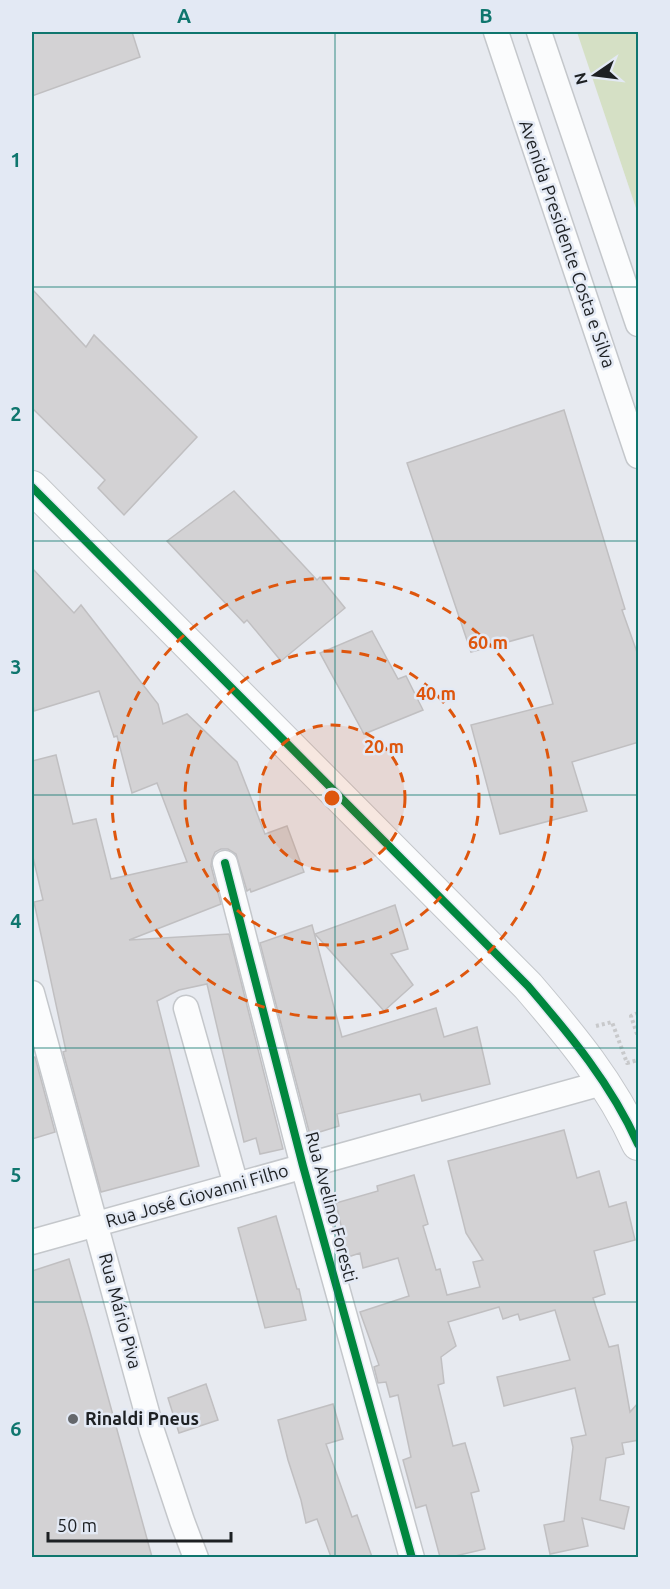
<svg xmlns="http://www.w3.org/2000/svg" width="670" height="1589" font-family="Ubuntu,sans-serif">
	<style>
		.green { fill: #d5e0c5 }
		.building { fill: #d3d2d4; stroke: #c0bfc1; stroke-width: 1.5 }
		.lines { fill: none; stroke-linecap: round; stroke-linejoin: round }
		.minor-casing { stroke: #c4c7cb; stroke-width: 27 }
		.major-casing { stroke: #c4c7cb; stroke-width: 34 }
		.path { stroke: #c8c9cb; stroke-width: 4; stroke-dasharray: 3 3; stroke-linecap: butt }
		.minor { stroke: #fbfcfd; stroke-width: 24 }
		.major { stroke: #fbfcfd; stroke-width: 32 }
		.cycleway-casing { stroke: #e3e9f4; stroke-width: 11 }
		.cycleway { stroke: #00873e; stroke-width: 8 }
		.grid { fill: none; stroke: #0f766e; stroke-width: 1.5; stroke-opacity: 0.55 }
		.ring { fill: none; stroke: #de560d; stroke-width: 3; stroke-dasharray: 10 8 }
		.poi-dot { fill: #64676b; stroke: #e3e9f4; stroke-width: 2 }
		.labels { text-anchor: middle; stroke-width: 5; stroke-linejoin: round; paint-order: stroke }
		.street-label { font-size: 18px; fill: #1d2023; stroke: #e3e9f4 }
		.poi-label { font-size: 18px; font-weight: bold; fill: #1d2023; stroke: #e3e9f4; text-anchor: start }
		.centre { fill: #de560d; stroke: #e3e9f4; stroke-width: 3 }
		.ring-label { font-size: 18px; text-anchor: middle; font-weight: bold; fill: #de560d; stroke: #e3e9f4; stroke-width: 5; stroke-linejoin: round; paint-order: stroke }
		.neatline { fill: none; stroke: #0f766e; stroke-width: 2 }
		.grid-label { font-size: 20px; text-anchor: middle; font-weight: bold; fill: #0f766e }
	</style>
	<rect width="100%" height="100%" fill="#e7eaf0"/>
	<polygon class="green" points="577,32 638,32 638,214"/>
	<g class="building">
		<polygon points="32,32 132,32 140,57 32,96"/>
		<polygon points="32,289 86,347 94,335 197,437 124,515 98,488 105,480 32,408"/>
		<polygon points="564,410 625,609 622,610 639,658 639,742 572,762 587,811 500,834 471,725 553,704 533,635 471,652 407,463"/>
		<polygon points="234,491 317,580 320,577 345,608 281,661 247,620 244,623 167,541"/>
		<polygon points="32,568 74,613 81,605 158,704 163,724 187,714 237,762 265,834 287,826 304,872 251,892 250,889 247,891 236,854 228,849 221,849 215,852 212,859 211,866 221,904 129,940 229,934 283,1149 260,1154 256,1138 244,1142 207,984 179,990 157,1001 199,1166 101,1192 63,1052 66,1051 34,902 43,900 32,853 32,761 56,755 73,824 96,819 111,879 187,862 157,783 132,793 117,736 114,737 99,691 34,711 32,700"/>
		<polygon points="372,631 398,679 406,676 423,710 364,734 320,653"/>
		<polygon points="395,905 408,949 391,954 413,985 384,1011 315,934"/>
		<polygon points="312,925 342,1037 436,1008 444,1037 477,1027 490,1084 422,1101 420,1094 337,1114 339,1126 310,1135 260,943"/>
		<polygon points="35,1057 55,1132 32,1139 32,1058"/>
		<polygon points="564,1130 577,1178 599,1171 609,1207 626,1202 635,1240 594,1251 605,1294 593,1298 609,1347 618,1345 630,1412 639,1402 639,1440 622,1443 624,1454 606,1458 600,1500 629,1507 624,1529 582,1518 588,1546 550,1554 544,1525 564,1521 573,1447 571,1438 586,1435 575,1388 504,1406 497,1377 570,1360 555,1310 520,1320 518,1314 503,1319 499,1307 448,1322 456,1346 441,1357 444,1383 438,1385 453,1446 465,1443 479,1491 471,1493 485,1549 451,1557 440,1557 426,1505 416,1508 403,1460 411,1457 398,1395 390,1397 386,1382 378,1383 374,1367 379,1365 360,1312 409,1296 398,1258 363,1268 360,1253 348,1257 336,1203 378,1191 377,1186 414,1175 428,1224 423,1226 436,1270 440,1269 447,1295 480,1287 473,1262 483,1260 466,1233 448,1161"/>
		<polygon points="276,1216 297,1289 299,1289 306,1320 265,1328 238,1228"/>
		<polygon points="69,1259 89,1328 152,1557 32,1557 32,1271"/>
		<polygon points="206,1384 218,1420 179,1433 168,1398"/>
		<polygon points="333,1404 343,1439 326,1444 352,1517 357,1515 372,1557 331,1557 317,1519 306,1523 301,1500 288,1460 278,1420"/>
	</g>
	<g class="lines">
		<g class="minor-casing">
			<g id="minor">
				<polyline points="496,32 638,456"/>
				<polyline points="539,32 638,324"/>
				<polyline points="225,863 303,1166 412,1558"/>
				<polyline points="32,993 152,1431 182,1521 196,1558"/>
				<polyline points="186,1008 236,1185"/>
				<polyline points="32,1242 606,1082"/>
			</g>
		</g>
		<g class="major-casing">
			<path id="major" d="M32,487l496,499c43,50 83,98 110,158"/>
		</g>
		<g class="path">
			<polyline points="638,1013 631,1016 638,1037"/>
			<polyline points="596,1026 612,1022 627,1063 638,1060"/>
		</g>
		<use href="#minor" class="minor"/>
		<use href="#major" class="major"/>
		<g class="cycleway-casing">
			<g id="cycleway">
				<path d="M32,487l496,499c43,50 83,98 110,158"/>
				<polyline points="225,863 303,1166 412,1558"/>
			</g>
		</g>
		<use href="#cycleway" class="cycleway"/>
	</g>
	<path class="grid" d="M335,32v1526M32,287h606M32,541h606M32,795h606M32,1048h606M32,1302h606"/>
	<circle cx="332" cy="798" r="73" fill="#de560d" fill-opacity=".12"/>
	<g class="ring">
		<circle cx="332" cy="798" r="73"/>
		<circle cx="332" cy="798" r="147"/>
		<circle cx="332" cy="798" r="220"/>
	</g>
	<circle class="poi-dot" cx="73" cy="1419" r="6"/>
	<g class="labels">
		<g class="street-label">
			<text transform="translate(567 244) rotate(71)" y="6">Avenida Presidente Costa e Silva</text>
			<text transform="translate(197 1196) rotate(-16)" y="6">Rua José Giovanni Filho</text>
			<text transform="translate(331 1207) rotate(75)" y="6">Rua Avelino Foresti</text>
			<text transform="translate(120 1311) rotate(75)" y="6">Rua Mário Piva</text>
		</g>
		<g class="poi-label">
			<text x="85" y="1425">Rinaldi Pneus</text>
		</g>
	</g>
	<circle cx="332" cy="798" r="9" class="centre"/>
	<g class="ring-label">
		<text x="488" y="649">60 m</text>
		<text x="436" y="700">40 m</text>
		<text x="384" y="753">20 m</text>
	</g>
	<rect width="670" height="1589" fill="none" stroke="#e3e9f4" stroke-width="66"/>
	<g transform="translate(595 75) rotate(256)" stroke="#e3e9f4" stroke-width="4.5" paint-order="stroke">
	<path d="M0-4.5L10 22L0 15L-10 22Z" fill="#1d2023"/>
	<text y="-9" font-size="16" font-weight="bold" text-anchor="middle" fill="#1d2023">N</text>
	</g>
	<path d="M48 1532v9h183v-9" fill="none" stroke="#1d2023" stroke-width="3"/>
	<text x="57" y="1532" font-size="18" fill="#1d2023" stroke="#e3e9f4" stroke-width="4.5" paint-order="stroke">50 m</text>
	<rect x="33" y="33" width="604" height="1523" class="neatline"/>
	<g class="grid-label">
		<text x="184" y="23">A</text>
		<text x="486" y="23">B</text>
		<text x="16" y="167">1</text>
		<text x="16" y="421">2</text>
		<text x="16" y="674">3</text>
		<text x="16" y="928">4</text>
		<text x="16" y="1182">5</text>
		<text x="16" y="1436">6</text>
	</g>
</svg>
